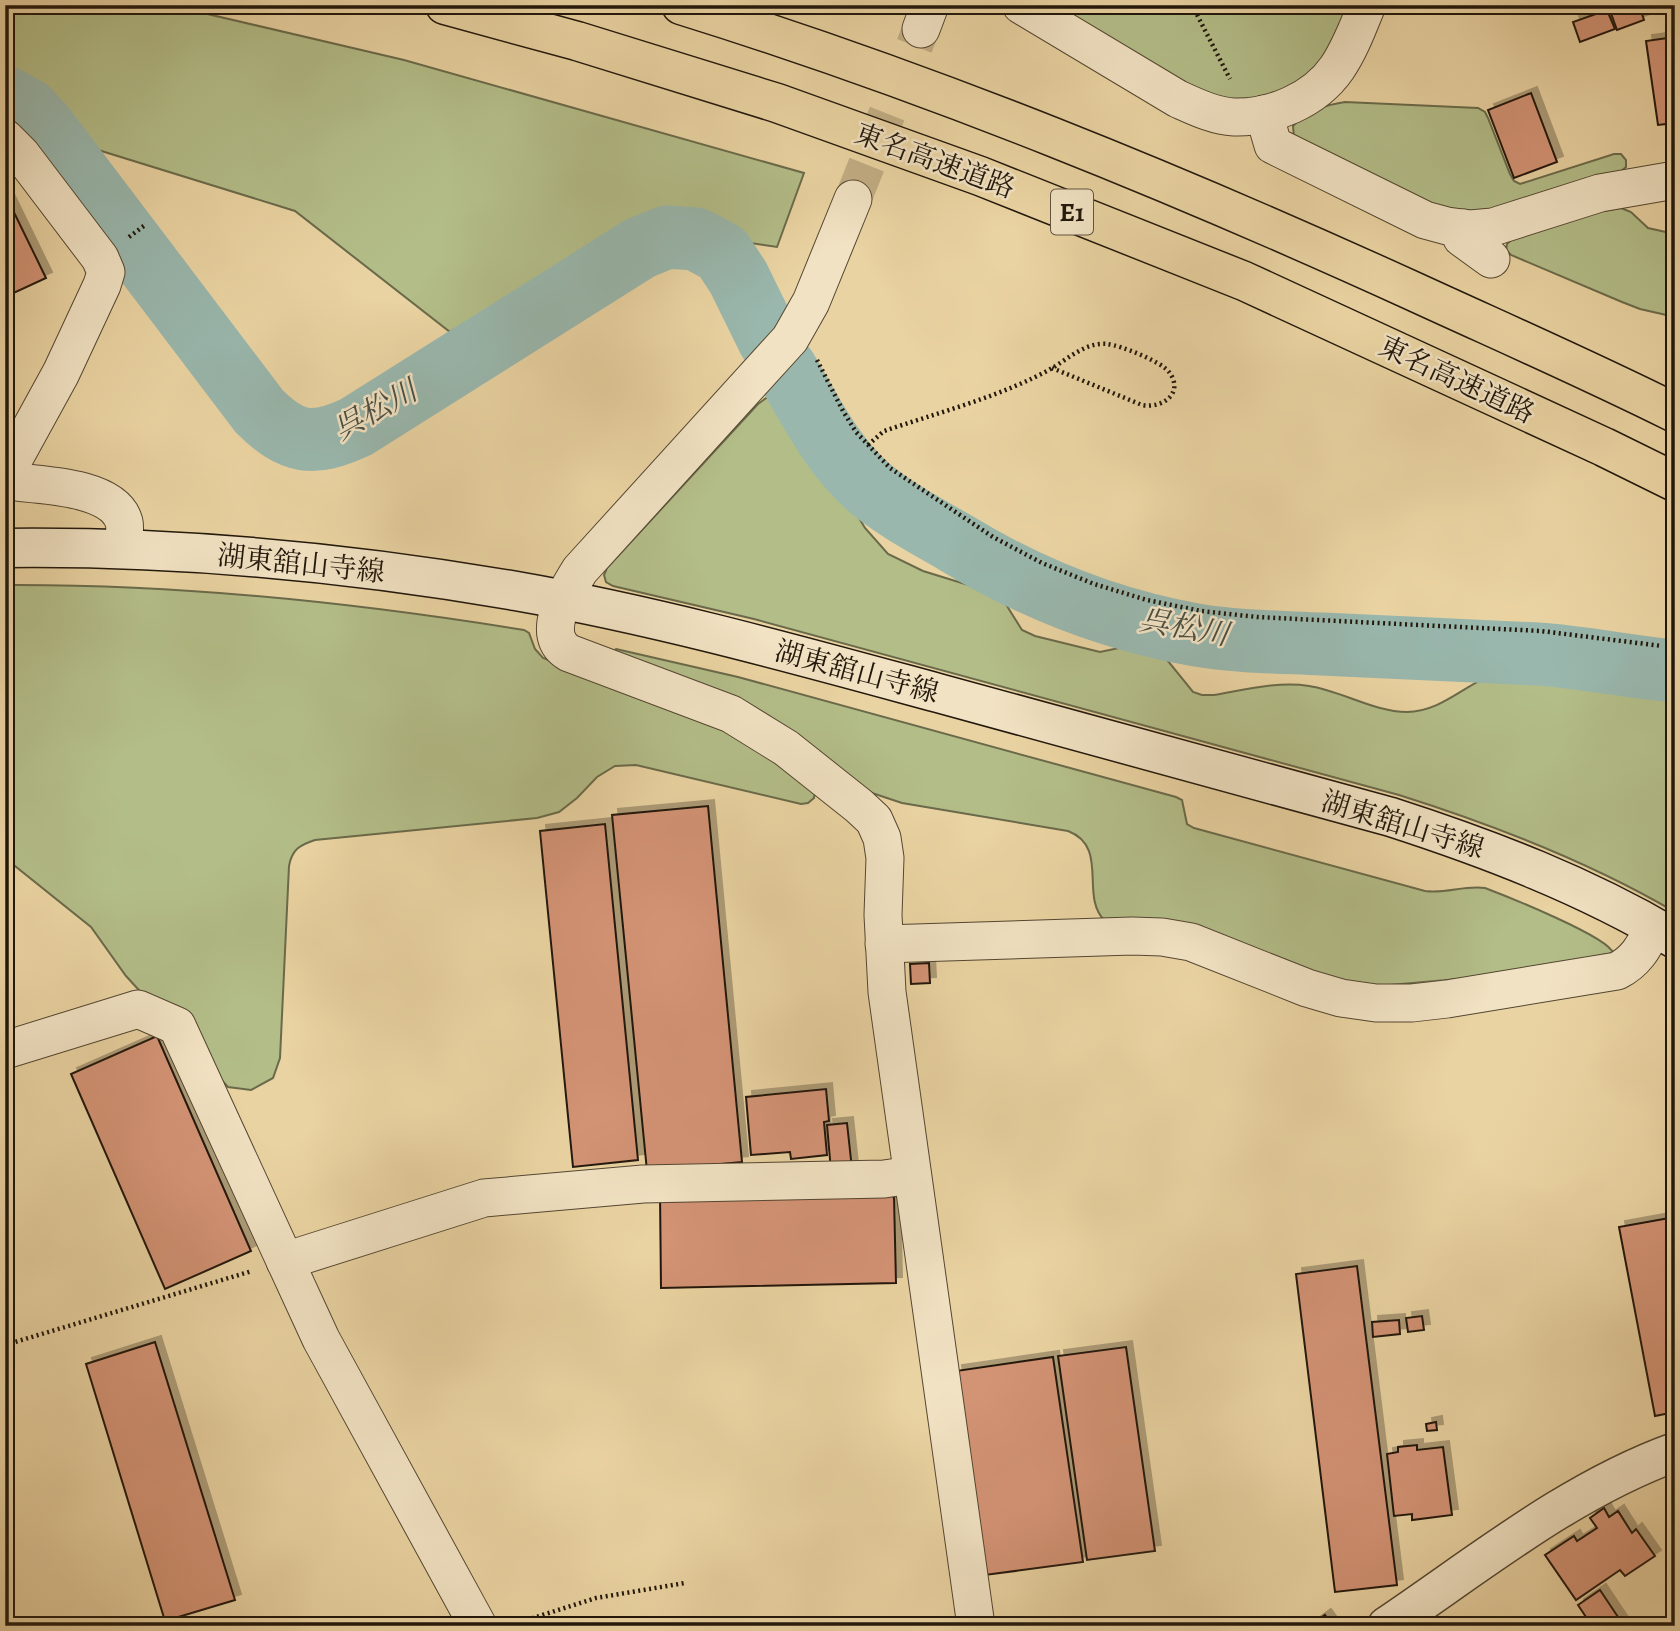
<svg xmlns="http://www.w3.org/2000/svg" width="1680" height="1631" font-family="Alegreya,'Noto Serif JP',serif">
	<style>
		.green { fill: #b3bd88; stroke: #6a6a4a; stroke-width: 2 }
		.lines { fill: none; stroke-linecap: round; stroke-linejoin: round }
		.river { stroke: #99b7ad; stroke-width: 63 }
		.building { fill: #d39374; stroke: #21170b; stroke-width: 2; filter: url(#shadow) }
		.minor-tunnel { stroke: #c2ad84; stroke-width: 37; stroke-dasharray: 37 18; stroke-linecap: butt }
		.minor-casing { stroke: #534631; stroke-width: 39 }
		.tertiary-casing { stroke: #534631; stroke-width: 41 }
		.secondary-casing { stroke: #21170b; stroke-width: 41 }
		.motorway-casing { stroke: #21170b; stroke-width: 41 }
		.path { stroke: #21170b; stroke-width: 4.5; stroke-dasharray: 2 3.5; stroke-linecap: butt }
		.minor { stroke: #f1e2c3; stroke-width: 37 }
		.tertiary { stroke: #f1e2c3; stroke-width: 38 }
		.secondary { stroke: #f1e2c3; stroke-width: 38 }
		.motorway { stroke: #ead3a2; stroke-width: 38 }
		.labels { text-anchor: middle; stroke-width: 5; stroke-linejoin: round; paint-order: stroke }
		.shield { fill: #f1e2c3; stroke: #5f5442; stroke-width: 2 }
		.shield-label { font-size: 26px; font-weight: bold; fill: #21170b }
		.street-label { font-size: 28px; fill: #21170b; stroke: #f1e2c3 }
		.water-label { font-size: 30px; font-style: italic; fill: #4b4f44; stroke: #f1e2c3 }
	</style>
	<defs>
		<filter id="shadow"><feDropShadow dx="6" dy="-6" stdDeviation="0" flood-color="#0004"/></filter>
	</defs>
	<rect width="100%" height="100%" fill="#ead3a2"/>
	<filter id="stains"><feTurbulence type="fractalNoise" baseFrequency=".00286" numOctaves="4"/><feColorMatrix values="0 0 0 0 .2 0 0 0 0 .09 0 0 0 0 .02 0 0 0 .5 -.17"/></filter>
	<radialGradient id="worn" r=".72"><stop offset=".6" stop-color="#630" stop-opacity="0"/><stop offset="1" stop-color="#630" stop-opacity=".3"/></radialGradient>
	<g class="green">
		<polygon points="5,5 169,5 404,60 804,173 777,247 648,228 450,332 295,211 95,149 5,96"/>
		<path d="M1052,5h292l2,3c-8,31 -25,61 -53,77 -16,10 -42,19 -61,15 -36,-7 -66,-27 -97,-45 -28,-17 -55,-33 -83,-50z"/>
		<path d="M1345,102l133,6 7,4 3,6 22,56 4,7 6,3 94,-30h7l5,6v7l-6,5 -109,37 -61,4 -156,-75 -1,-12c14,-16 33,-21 52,-24z"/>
		<polygon points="1621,208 1631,212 1648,228 1675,234 1675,317 1640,309 1622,302 1511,255 1506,250 1507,244 1512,239 1586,214"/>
		<path d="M769,396h12l11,10 73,122 23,26 35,17 68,21 11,6 20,32 13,6 65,16 38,-8 9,-1 8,2 38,47 9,3h12c30,-5 64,-14 95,-9 33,5 65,26 98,26 39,0 65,-37 103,-42 55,-8 110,10 165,14v228c-87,-51 -181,-87 -276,-117l-645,-176 -141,-33 -7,-4 -2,-7 3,-7 151,-164z"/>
		<path d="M5,585c175,-1 347,17 519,45l5,3 6,16 8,9 182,68 90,66 -1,6 -6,5 -7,1 -165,-39 -21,1 -18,11 -20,21 -18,14 -22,6 -222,22c-15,5 -23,9 -26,26l-9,192 -7,20 -22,12 -23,-3 -102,-111 -35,-49 -86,-69z"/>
		<path d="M616,649l122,28 438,120 6,3 5,24 7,4 231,63c21,3 39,-6 60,-3 21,8 124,49 128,65l-109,22 -137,12 -262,-66c-26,-25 5,-74 -37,-90l-166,-28 -30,-10 -259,-141z"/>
	</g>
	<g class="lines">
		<g class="river">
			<path d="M5,97l23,13 15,16 216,285c33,33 54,36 97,16l284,-179 27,-11 29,2 26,14 16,24 31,63"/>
			<path d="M786,369c25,42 47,88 85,120 25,21 56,37 85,54 74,45 154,77 240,92 41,7 84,7 126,9 72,4 144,6 216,10 46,3 91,13 137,17"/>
		</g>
	</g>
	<g class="building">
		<polygon points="1608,5 1639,5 1644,20 1617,30"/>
		<polygon points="1607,10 1615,29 1580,42 1573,22"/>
		<polygon points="1675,37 1675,123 1658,125 1646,41"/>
		<polygon points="1531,93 1557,162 1514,178 1488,110"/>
		<polygon points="5,194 46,278 5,297"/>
		<polygon points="708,806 742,1162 647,1171 612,815"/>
		<polygon points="605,824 638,1160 573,1167 540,831"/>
		<polygon points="929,963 930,983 911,984 910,964"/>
		<polygon points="157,1036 251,1251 165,1289 71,1074"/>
		<polygon points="826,1089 829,1121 824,1122 827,1155 791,1159 790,1152 751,1155 746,1097"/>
		<polygon points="847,1123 852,1169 831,1171 827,1125"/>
		<polygon points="879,1189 894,1197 896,1283 661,1288 660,1193"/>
		<polygon points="1675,1217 1675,1412 1655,1416 1619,1227"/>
		<polygon points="1357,1266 1397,1585 1335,1592 1296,1274"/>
		<polygon points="1422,1316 1424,1330 1408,1332 1406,1318"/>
		<polygon points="1399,1320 1400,1334 1373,1337 1372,1322"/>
		<polygon points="155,1342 235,1600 165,1621 86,1364"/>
		<polygon points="1126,1347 1155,1551 1087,1560 1058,1356"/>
		<polygon points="1053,1357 1083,1562 985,1575 956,1371"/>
		<polygon points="1436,1422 1437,1430 1427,1431 1426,1424"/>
		<polygon points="1417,1445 1417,1450 1443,1447 1452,1515 1412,1520 1412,1514 1394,1516 1387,1454 1398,1452 1398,1447"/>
		<polygon points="1604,1508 1609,1517 1618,1511 1632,1533 1636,1529 1655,1556 1625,1576 1620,1570 1576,1600 1545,1555 1574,1536 1577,1541 1597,1528 1590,1518"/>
		<polygon points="1600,1590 1624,1626 1592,1626 1578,1605"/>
		<polygon points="1325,1615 1333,1626 1310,1626"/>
	</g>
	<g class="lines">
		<polyline class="minor-tunnel" points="853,199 921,29"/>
		<g class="minor-casing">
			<g id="minor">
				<path d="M1021,5l157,94c18,8 36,17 56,18 38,1 81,-17 103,-49 13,-19 21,-41 30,-63"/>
				<polyline points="921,29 930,5"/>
				<polyline points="1264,114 1273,145 1425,220 1447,226 1470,229 1493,227 1600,193 1675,180"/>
				<polyline points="5,138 21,154 100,258 106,272 102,285 61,373 5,475"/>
				<path d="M853,199l-42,103 -21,37 -210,231c-14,22 -41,66 -11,83l162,61 55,34 73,58 15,14 8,18 3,20 -2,57 4,77 89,634"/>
				<polyline points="1463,228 1462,238 1491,259"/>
				<path d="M5,481c31,4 109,4 119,41 2,7 -1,20 -1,27"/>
				<path d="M884,944l248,-8 30,1 29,5 116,46 34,10 35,5h36l35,-4 170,-28c20,-10 27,-25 37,-44"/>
				<polyline points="5,1050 138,1009 177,1026 321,1339 478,1626"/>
				<polyline points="285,1261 484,1198 643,1184 884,1179 912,1175"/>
			</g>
		</g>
		<g class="tertiary-casing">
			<path id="tertiary" d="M1387,1626c92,-62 183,-136 288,-174"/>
		</g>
		<g class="secondary-casing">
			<path id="secondary" d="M5,548c171,-2 343,14 511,43 143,25 282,64 422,102 151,42 302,83 453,124 99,32 195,69 284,122"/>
		</g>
		<g class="motorway-casing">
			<g id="motorway">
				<polyline points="445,5 577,41 777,103 980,176 1244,281 1604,447 1675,482"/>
				<path d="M681,5c251,78 495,178 734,287 87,40 174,78 260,121"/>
			</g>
		</g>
		<g class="path">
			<polyline points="1192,5 1230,79"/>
			<polyline points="129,237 145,225"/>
			<polyline points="817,360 843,411 856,432 890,468 993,537 1042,563 1094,584 1147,600 1201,611 1257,617 1541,631 1662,646"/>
			<path d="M868,445l16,-14c53,-18 122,-36 170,-64 16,-10 33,-25 53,-23 13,1 55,18 62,28 16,21 -7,37 -27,33l-90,-37"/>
			<polyline points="5,1345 252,1271"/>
			<polyline points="511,1625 596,1598 685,1583"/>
		</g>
		<use href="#minor" class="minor"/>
		<use href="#tertiary" class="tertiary"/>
		<use href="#secondary" class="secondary"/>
		<use href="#motorway" class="motorway"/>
	</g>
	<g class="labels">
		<rect class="shield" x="1051" y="189.5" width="42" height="45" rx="5"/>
		<g class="shield-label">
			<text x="1072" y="221">E1</text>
		</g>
		<g class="street-label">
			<text transform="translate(935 160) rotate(20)" y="10">東名高速道路</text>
			<text transform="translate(1457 379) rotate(25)" y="10">東名高速道路</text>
			<text transform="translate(301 563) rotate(6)" y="10">湖東舘山寺線</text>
			<text transform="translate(857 671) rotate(15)" y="10">湖東舘山寺線</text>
			<text transform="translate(1403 824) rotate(17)" y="10">湖東舘山寺線</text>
		</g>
		<g class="water-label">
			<text transform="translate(375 410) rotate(-29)" y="10">呉松川</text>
			<text transform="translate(1184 627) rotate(10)" y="10">呉松川</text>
		</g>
	</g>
	<rect width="1680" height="1631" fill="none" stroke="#ead3a2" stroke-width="28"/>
	<rect x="7" y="7" width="1666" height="1617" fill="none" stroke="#21170b" stroke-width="3.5"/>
	<rect x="14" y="14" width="1652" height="1603" fill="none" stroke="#21170b" stroke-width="2"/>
	<rect width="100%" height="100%" filter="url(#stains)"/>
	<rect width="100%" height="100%" fill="url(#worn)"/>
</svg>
